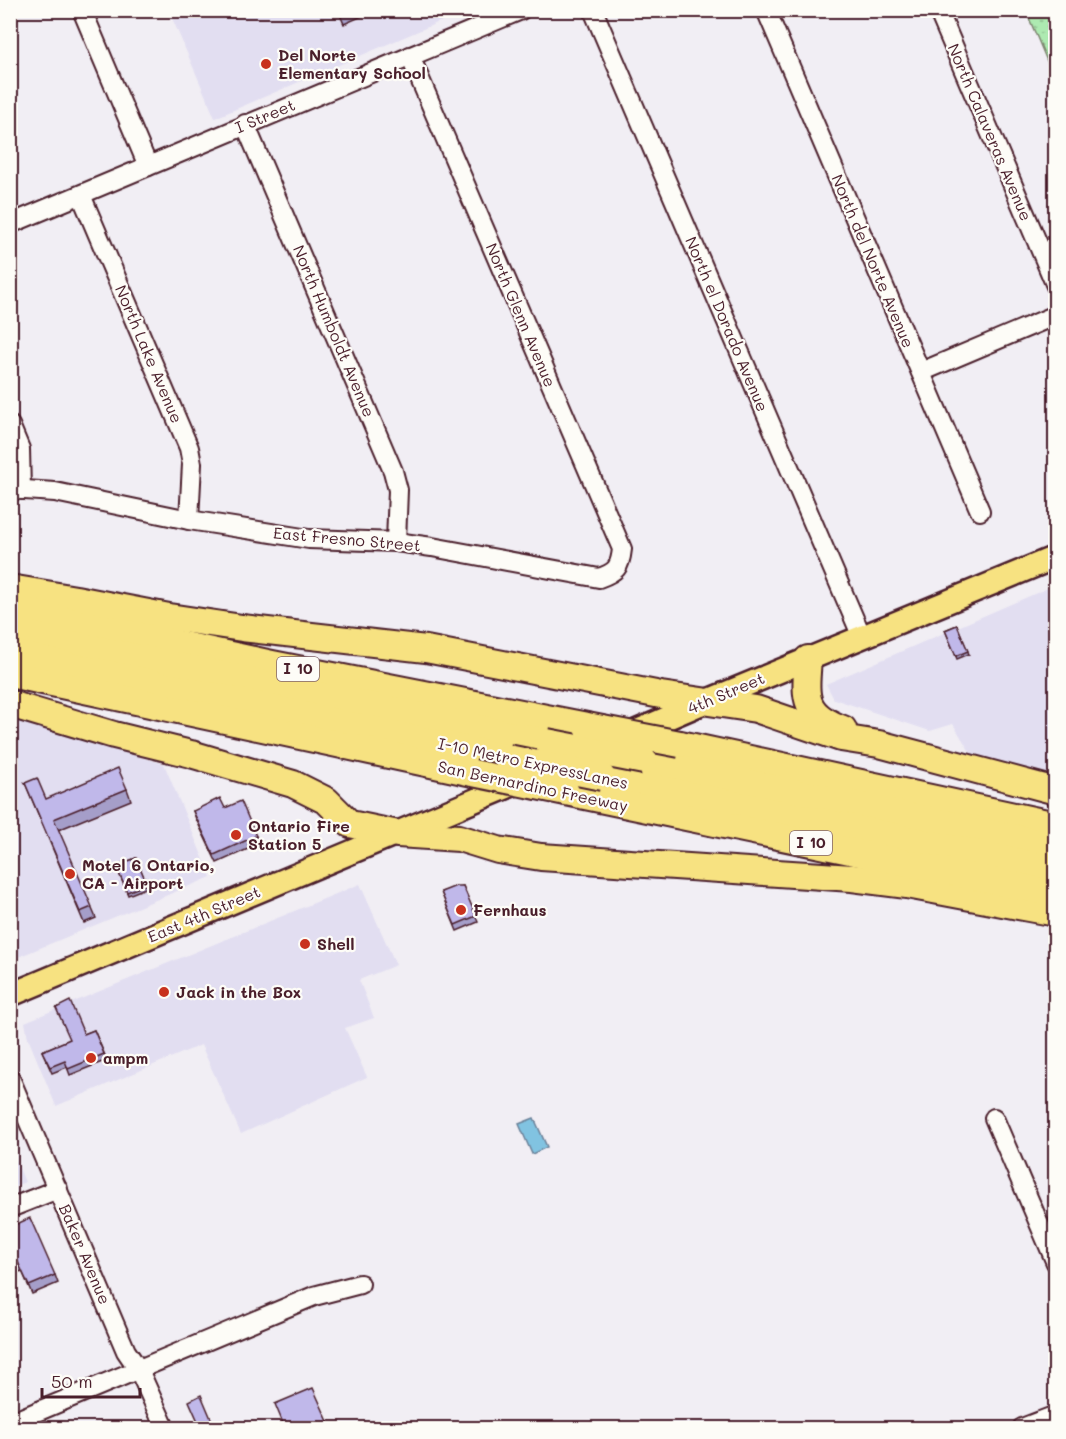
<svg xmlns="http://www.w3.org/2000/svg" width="1066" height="1439" font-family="Mali,sans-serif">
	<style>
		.built { fill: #e2def1 }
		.grass { fill: url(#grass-dots); stroke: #7c846e; stroke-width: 1.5 }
		.water { fill: #81c3e1; stroke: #6b8198; stroke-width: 1.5 }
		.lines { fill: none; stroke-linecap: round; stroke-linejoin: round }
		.minor-casing { stroke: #4a1f2b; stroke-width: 22 }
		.major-casing { stroke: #4a1f2b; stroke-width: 27 }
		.highway-casing { stroke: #4a1f2b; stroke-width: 30 }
		.minor { stroke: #fdfcf7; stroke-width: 18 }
		.major { stroke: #f7e281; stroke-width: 22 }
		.highway { stroke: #f7e281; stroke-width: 26 }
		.highway-bridge-casing { stroke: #4a1f2b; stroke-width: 30; stroke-linecap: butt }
		.highway-bridge { stroke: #f7e281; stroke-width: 26 }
		.wall { fill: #a59ec9; stroke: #4a1f2b; stroke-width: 1.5 }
		.building { fill: #c0b8ea; stroke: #4a1f2b; stroke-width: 1.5 }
		.poi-dot { fill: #c8321e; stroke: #fdfcf7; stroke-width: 2 }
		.labels { text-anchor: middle; stroke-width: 4.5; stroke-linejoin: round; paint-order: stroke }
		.shield { fill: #fdfcf7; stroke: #806168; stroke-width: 1.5 }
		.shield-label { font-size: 15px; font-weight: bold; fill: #4a1f2b }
		.poi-label { font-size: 16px; font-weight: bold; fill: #4a1f2b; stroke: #fdfcf7; text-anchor: start }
		.street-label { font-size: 16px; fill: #4a1f2b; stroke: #fdfcf7 }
	</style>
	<defs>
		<pattern id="grass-dots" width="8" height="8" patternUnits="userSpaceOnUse" patternTransform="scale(1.5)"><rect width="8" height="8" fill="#adeab1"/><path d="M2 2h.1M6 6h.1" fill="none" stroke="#96c898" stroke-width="1.8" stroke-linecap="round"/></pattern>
	</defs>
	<rect width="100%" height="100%" fill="#f1eef4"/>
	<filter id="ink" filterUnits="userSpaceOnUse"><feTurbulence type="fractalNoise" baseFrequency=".0167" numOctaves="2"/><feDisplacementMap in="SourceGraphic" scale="12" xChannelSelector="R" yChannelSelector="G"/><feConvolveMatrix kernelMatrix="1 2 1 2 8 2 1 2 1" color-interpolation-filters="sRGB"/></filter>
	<g filter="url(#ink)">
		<g class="built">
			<polygon points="169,11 465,11 215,118"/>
			<polygon points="1055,585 1055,780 975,760 953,724 930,731 834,699 826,684"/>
			<polygon points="11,717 164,764 211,877 11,960"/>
			<polygon points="360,884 396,965 359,980 374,1018 345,1028 367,1077 241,1134 201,1045 56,1106 28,1038 25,1022"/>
			<polygon points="11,1149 25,1182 11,1188 10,1188"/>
		</g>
		<polygon class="grass" points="1026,11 1055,11 1055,80"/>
		<polygon class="water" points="534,1118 547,1147 532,1154 519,1124"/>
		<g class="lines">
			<g class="minor-casing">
				<g id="minor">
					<polyline points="82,10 148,166"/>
					<polyline points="593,10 862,637"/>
					<polyline points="766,10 980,511"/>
					<polyline points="938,10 1056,286"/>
					<polyline points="245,124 393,471 398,490 396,542"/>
					<polyline points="81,195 189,448 192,464 189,520"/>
					<polyline points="10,224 521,10"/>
					<polyline points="921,372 1056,315"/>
					<polyline points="10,425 20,449 21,490"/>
					<path d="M10,489l45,3 134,28 120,19 87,3 36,5 167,31c17,-6 21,-10 23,-29l-212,-493"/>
					<polyline points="10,1078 126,1351 139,1370 165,1428"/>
					<polyline points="994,1118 1056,1263"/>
					<polyline points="10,1208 58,1189"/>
					<polyline points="10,1423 314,1296 360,1284"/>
					<polyline points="1022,1428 1056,1415"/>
				</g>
			</g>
			<g class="major-casing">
				<g id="major">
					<polyline points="623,737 707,701 1056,557"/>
					<polyline points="10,995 526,779"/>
				</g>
			</g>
			<g class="highway-casing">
				<g id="highway">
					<polyline points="10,588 76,599 169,617 242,628 426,649 661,695 756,709 841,738 879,744 1056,791"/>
					<polyline points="10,608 272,664 587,726"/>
					<polyline points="10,631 547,742"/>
					<polyline points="10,653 508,758"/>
					<path d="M808,659c-3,38 -6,55 35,70"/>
					<polyline points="10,674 473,773"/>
					<polyline points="10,704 114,735 191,754 293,784 327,801 350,824 398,834 459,838 498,850 541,857 852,878 907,885 1056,913"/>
					<polyline points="680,744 1056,825"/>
					<polyline points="644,761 1056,846"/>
					<polyline points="602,777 1056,869"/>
					<polyline points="566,792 1056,894"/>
				</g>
			</g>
			<use href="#minor" class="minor"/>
			<use href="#major" class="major"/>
			<use href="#highway" class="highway"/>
			<g class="highway-bridge-casing">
				<g id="highway-bridge">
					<polyline points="587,726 680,744"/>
					<polyline points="547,742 644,761"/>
					<polyline points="508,758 602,777"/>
					<polyline points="473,773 566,792"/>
				</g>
			</g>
			<use href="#highway-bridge" class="highway-bridge"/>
		</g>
		<g class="wall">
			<polygon points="338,10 376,10 344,24"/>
			<polygon points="957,625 969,654 957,659 945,630"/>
			<polygon points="25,783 46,799 127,789 131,800 58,830 96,918 84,923"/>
			<polygon points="225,808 256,836 259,844 217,863 196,819 193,811"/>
			<polygon points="136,858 148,887 128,895 116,866"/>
			<polygon points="10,860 14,869 10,871"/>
			<polygon points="463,886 478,922 457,931 441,892"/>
			<polygon points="94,1030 107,1060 70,1075 67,1067 52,1073 42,1051"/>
			<polygon points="10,1227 55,1275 58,1283 32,1294 22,1271 10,1275"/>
		</g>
		<g class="building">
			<polygon points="338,10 354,10 341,16"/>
			<polygon points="957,625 968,651 956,656 945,630"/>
			<polygon points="118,768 127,789 54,819 92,907 80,912 25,783 37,778 46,799"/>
			<polygon points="220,798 225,808 241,801 256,836 214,855 193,811"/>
			<polygon points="136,858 147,884 127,892 116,866"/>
			<polygon points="456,886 463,886 476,916 455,925 441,892"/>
			<polygon points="70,1001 84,1034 94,1030 104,1054 68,1069 65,1061 50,1067 42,1051 70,1039 56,1008"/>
			<polygon points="30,1218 55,1275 29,1286 18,1262 10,1266 10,1227"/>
			<polygon points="313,1388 331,1428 285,1428 275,1404"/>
			<polygon points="201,1395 215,1428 201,1428 189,1401"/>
		</g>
	</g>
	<g class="poi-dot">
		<circle cx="266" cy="64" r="6"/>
		<circle cx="236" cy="835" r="6"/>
		<circle cx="70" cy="874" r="6"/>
		<circle cx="461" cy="910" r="6"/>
		<circle cx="305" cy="944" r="6"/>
		<circle cx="164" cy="992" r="6"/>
		<circle cx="91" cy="1058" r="6"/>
	</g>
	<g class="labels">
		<g class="shield">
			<rect x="277" y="657" width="42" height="24" rx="4.5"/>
			<rect x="790" y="831" width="42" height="24" rx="4.5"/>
		</g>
		<g class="shield-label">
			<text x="298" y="674">I 10</text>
			<text x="811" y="848">I 10</text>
		</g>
		<g class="poi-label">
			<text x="278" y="61">Del Norte<tspan x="278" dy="18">Elementary School</tspan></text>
			<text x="248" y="832">Ontario Fire<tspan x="248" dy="18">Station 5</tspan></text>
			<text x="82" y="871">Motel 6 Ontario,<tspan x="82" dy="18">CA - Airport</tspan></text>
			<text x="473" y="916">Fernhaus</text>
			<text x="317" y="950">Shell</text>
			<text x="176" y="998">Jack in the Box</text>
			<text x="103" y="1064">ampm</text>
		</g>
		<g class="street-label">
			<text transform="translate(265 116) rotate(-23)" y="6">I Street</text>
			<text transform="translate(990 132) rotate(67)" y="6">North Calaveras Avenue</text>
			<text transform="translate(873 261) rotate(67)" y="6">North del Norte Avenue</text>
			<text transform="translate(521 315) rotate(67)" y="6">North Glenn Avenue</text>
			<text transform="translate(727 324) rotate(67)" y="6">North el Dorado Avenue</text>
			<text transform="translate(334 331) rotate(67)" y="6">North Humboldt Avenue</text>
			<text transform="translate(149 354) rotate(67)" y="6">North Lake Avenue</text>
			<text transform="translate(347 539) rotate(5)" y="6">East Fresno Street</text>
			<text transform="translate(726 693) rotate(-23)" y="6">4th Street</text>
			<text transform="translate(533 763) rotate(12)" y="6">I-10 Metro ExpressLanes</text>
			<text transform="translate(533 786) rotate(12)" y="6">San Bernardino Freeway</text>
			<text transform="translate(204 914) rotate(-23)" y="6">East 4th Street</text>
			<text transform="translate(85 1254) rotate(67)" y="6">Baker Avenue</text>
		</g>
	</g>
	<rect width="1066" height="1439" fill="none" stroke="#fdfcf7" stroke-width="36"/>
	<rect x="18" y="18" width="1030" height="1403" fill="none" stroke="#4a1f2b" stroke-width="2" filter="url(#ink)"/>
	<path d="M42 1388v9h98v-9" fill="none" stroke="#4a1f2b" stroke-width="3"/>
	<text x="51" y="1388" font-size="18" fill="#4a1f2b" stroke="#fdfcf7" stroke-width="4.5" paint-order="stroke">50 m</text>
</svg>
